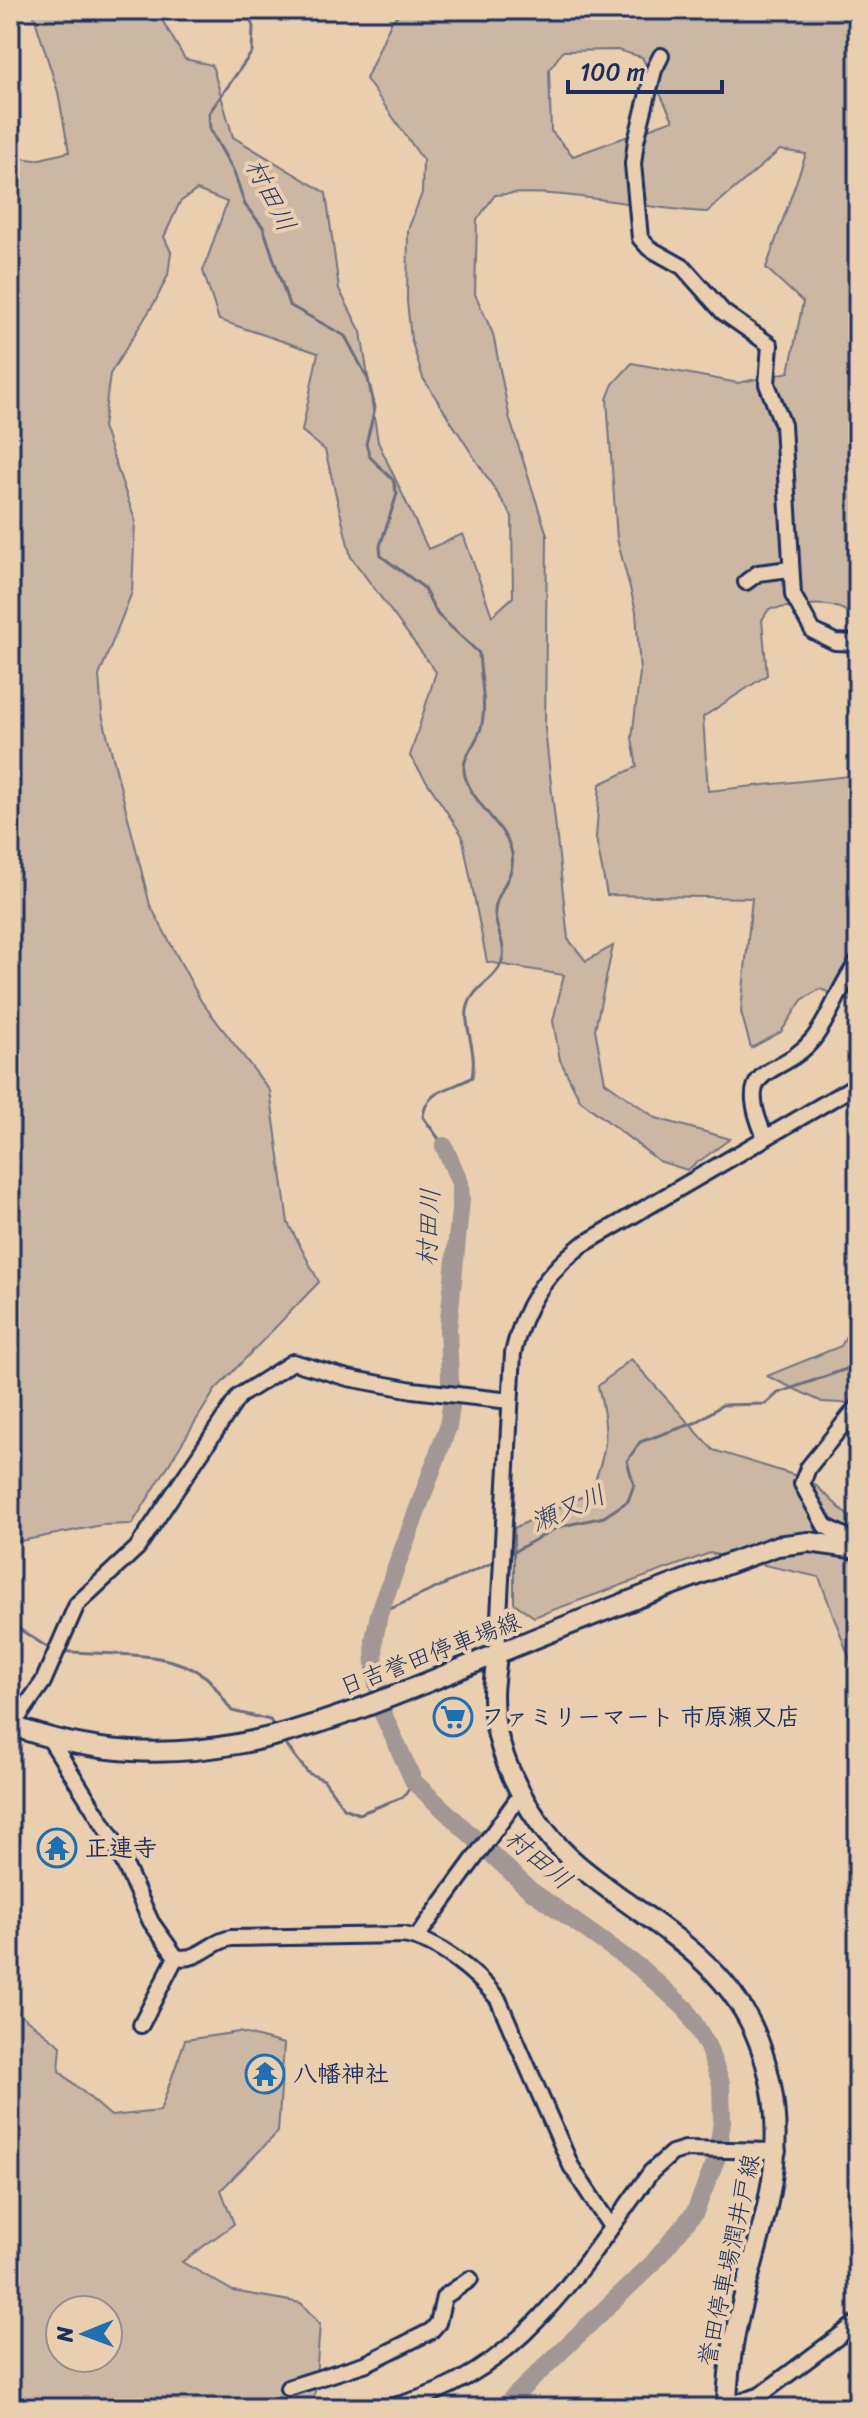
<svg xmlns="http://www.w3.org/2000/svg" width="868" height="2418" font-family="Sriracha,'Klee One',sans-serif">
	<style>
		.green { fill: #cbb7a4; stroke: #737381; stroke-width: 2; fill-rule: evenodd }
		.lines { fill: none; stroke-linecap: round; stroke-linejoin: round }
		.stream { stroke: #6c6d7e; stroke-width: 3 }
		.river { stroke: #a29794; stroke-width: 18 }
		.minor-casing { stroke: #1b2f5e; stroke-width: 20 }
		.major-casing { stroke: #1b2f5e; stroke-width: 24 }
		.minor { stroke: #e9ceb0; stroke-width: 14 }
		.major { stroke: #e9ceb0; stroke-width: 18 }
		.labels { text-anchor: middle; stroke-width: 8; stroke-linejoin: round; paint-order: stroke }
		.street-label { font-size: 24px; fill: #1b2f5e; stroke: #e9ceb0 }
		.poi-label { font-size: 24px; font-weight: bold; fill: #1b2f5e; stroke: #e9ceb0; text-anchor: start }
		.water-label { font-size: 26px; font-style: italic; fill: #2f3f66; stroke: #e9ceb0 }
	</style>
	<rect width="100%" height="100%" fill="#e9ceb0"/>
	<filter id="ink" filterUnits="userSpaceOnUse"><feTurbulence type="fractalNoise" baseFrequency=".0125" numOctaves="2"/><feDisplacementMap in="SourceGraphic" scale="16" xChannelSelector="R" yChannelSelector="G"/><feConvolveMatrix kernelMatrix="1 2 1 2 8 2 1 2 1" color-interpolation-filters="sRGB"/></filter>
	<g filter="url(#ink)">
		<g class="green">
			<path d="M32,10h130v10l23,39 27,6 21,72 93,56 13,96 22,43 17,110 50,107 35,-15 29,82 21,-19 -1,-81 -89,-138 -12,-39 -4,-38 1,-71 14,-37 1,-33 -57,-81 25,-57 12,-12h455v614c-16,-30 -62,-17 -89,-15l-7,11 5,55 -64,42 5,74 150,-16v228l-38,-14 -18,11 -21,32 -30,16 -10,-36 11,-114 -145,-3 -11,-57 4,-54 37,-17 -5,-29 8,-66 -4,-61 -19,-72 -10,-140 6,-15 19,-21 106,20 51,-11 14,-70 -37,-34 40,-114 -26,-4 -73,62c-71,-3 -141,-25 -212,-17l-18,25 -2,74 18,40 17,86 37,115 -2,194 23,210 18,22 27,-15 -18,83 10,53 51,36 74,21 -43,31 -28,-9 -79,-61 -20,-40 -7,-39 11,-46 -77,-13 -25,-127 -52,-79 26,-84 -85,-115 -26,-107 -23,-19 16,-78 -99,-33 -16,-49 24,-69 -30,-12 -17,12 -16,35 7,15 -3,23 -12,25 -46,74 -7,53 32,93 -3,72 -33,84 3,38 48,191 51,96 69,90 18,132 31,59 -104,108 -83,134 -30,1 -92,18v-1386l26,3 33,-8 -11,-60zM617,50l25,7 31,63 -100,36 -22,-25 -2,-61 14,-19z"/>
			<polygon points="858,1317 858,1404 822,1402 767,1376 841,1346"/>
			<path d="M631,1359l82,91 97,30 48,45v143l-6,-3 -33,-88 -109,-24 -176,64 -20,-14v-75l76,-35c18,-44 20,-60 8,-107z"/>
			<path d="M10,1947l6,64 45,35 -2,25 52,45 49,-5 25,-71 54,-8 45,12 -6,88 -57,58 13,34 -52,38 51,29 68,12 19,21 -6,80 -12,4h-292zM60,2310h48v48h-48z"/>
		</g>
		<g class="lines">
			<g class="stream">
				<path d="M247,10l6,17 -1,25 -43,61 1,16 24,43 11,33 18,22 26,78 56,31 23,43 7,29 -9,36 4,13 23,23 4,14 -17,52 1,10 42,31 15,28 41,38c1,23 9,56 1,78 -6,16 -20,28 -15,45 8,29 42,50 47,78 4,23 -16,36 -17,57 -1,18 14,35 6,53 -6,16 -28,23 -33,42 -6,18 10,44 4,71 -21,14 -46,11 -49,40l21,29"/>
				<polyline points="506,1556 558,1527 604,1517 628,1501 634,1485 627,1461 640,1442 697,1422 722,1405 766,1404 778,1393 858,1365"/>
				<polyline points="379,1614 496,1561"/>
				<polyline points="10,1623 50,1649"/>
				<path d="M61,1651c46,5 105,-3 145,26 10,8 18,24 26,34l38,9 5,8"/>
				<polyline points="283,1741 308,1773 324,1780 344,1808 359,1814 403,1797 414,1782"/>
			</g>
			<polyline class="river" points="444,1146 460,1183 461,1200 448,1329 451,1406 448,1427 379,1614 374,1640 375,1673 383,1714 414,1782 530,1890 639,1967 686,2009 707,2045 721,2083 722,2121 717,2157 695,2212 653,2263 502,2408"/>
			<g class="minor-casing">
				<g id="minor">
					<polyline points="661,56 654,70 636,141 633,164 640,238 649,248 683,267 723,312 770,345 767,384 783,425 793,595 813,631 835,642 858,643"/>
					<polyline points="746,582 758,573 790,569"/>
					<path d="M765,1137c-34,-77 16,-57 49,-99 18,-24 26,-53 44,-76"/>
					<polyline points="858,1406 808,1468 802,1484 825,1526 858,1543"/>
					<path d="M497,1654l16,-301c11,-47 31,-78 69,-108l276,-161"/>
					<polyline points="12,1726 43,1682 77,1604 137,1548 239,1396 293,1362 348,1378 413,1390 510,1401"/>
					<path d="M51,1741l63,100 37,81 25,35c23,5 33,-15 55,-19l172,-3c36,6 72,37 95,64l73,167 40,61"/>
					<polyline points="417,1937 522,1793"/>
					<polyline points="141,2025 176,1957"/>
					<polyline points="288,2388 367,2363 431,2331 438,2323 444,2297 470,2279"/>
					<polyline points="727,2405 759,2396 858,2322"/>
					<path d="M384,2408c132,-26 193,-135 267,-236l21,-19 13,-4 93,2"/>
				</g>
			</g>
			<g class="major-casing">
				<g id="major">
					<path d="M497,1654c-1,14 -4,28 -4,42 0,61 40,131 85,169 65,55 148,91 180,175 53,138 -30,232 -31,368"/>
					<path d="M10,1725c180,66 318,-3 484,-70 93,-38 188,-75 283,-109l32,-4 49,7"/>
				</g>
			</g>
			<use href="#minor" class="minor"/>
			<use href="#major" class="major"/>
		</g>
	</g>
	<defs>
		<g id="supermarket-ring" transform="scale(2)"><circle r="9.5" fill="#e9ceb0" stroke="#1f6fb2" stroke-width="1.5"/><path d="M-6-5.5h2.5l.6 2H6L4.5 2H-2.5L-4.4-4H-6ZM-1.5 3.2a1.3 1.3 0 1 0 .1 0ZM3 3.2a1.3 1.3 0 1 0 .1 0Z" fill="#1f6fb2"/></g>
		<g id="temple-ring" transform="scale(2)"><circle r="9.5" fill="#e9ceb0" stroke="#1f6fb2" stroke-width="1.5"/><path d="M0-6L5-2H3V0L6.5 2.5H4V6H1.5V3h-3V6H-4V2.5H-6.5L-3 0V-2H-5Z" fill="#1f6fb2"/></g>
	</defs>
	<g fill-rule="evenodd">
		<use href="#supermarket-ring" x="453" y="1717"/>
		<use href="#temple-ring" x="57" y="1848"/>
		<use href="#temple-ring" x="265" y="2074"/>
	</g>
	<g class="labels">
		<g class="street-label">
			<text transform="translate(430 1654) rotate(-21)" y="8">日吉誉田停車場線</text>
			<text transform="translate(729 2260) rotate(-78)" y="8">誉田停車場潤井戸線</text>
		</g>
		<g class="poi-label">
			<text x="481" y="1725">ファミリーマート 市原瀬又店</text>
			<text x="85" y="1856">正連寺</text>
			<text x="293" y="2082">八幡神社</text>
		</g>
		<g class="water-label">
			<text transform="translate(271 195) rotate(63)" y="9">村田川</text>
			<text transform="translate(428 1227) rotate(-87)" y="9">村田川</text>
			<text transform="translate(568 1508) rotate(-23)" y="9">瀬又川</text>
			<text transform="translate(539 1859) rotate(40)" y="9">村田川</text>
		</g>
	</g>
	<rect width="868" height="2418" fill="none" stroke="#e9ceb0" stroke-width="40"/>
	<rect x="20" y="20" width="828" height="2378" fill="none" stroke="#1b2f5e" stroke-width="3" filter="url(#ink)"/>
	<g transform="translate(84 2334) rotate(269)"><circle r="38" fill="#e9ceb0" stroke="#978e8f" stroke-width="2"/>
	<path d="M0-6L14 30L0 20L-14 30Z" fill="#1f6fb2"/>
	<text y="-12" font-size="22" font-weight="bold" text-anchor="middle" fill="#1b2f5e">N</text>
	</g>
	<path d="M568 80v12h154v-12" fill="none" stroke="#1b2f5e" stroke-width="4"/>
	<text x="580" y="80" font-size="24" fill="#1b2f5e" stroke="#e9ceb0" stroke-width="6" paint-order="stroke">100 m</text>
</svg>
